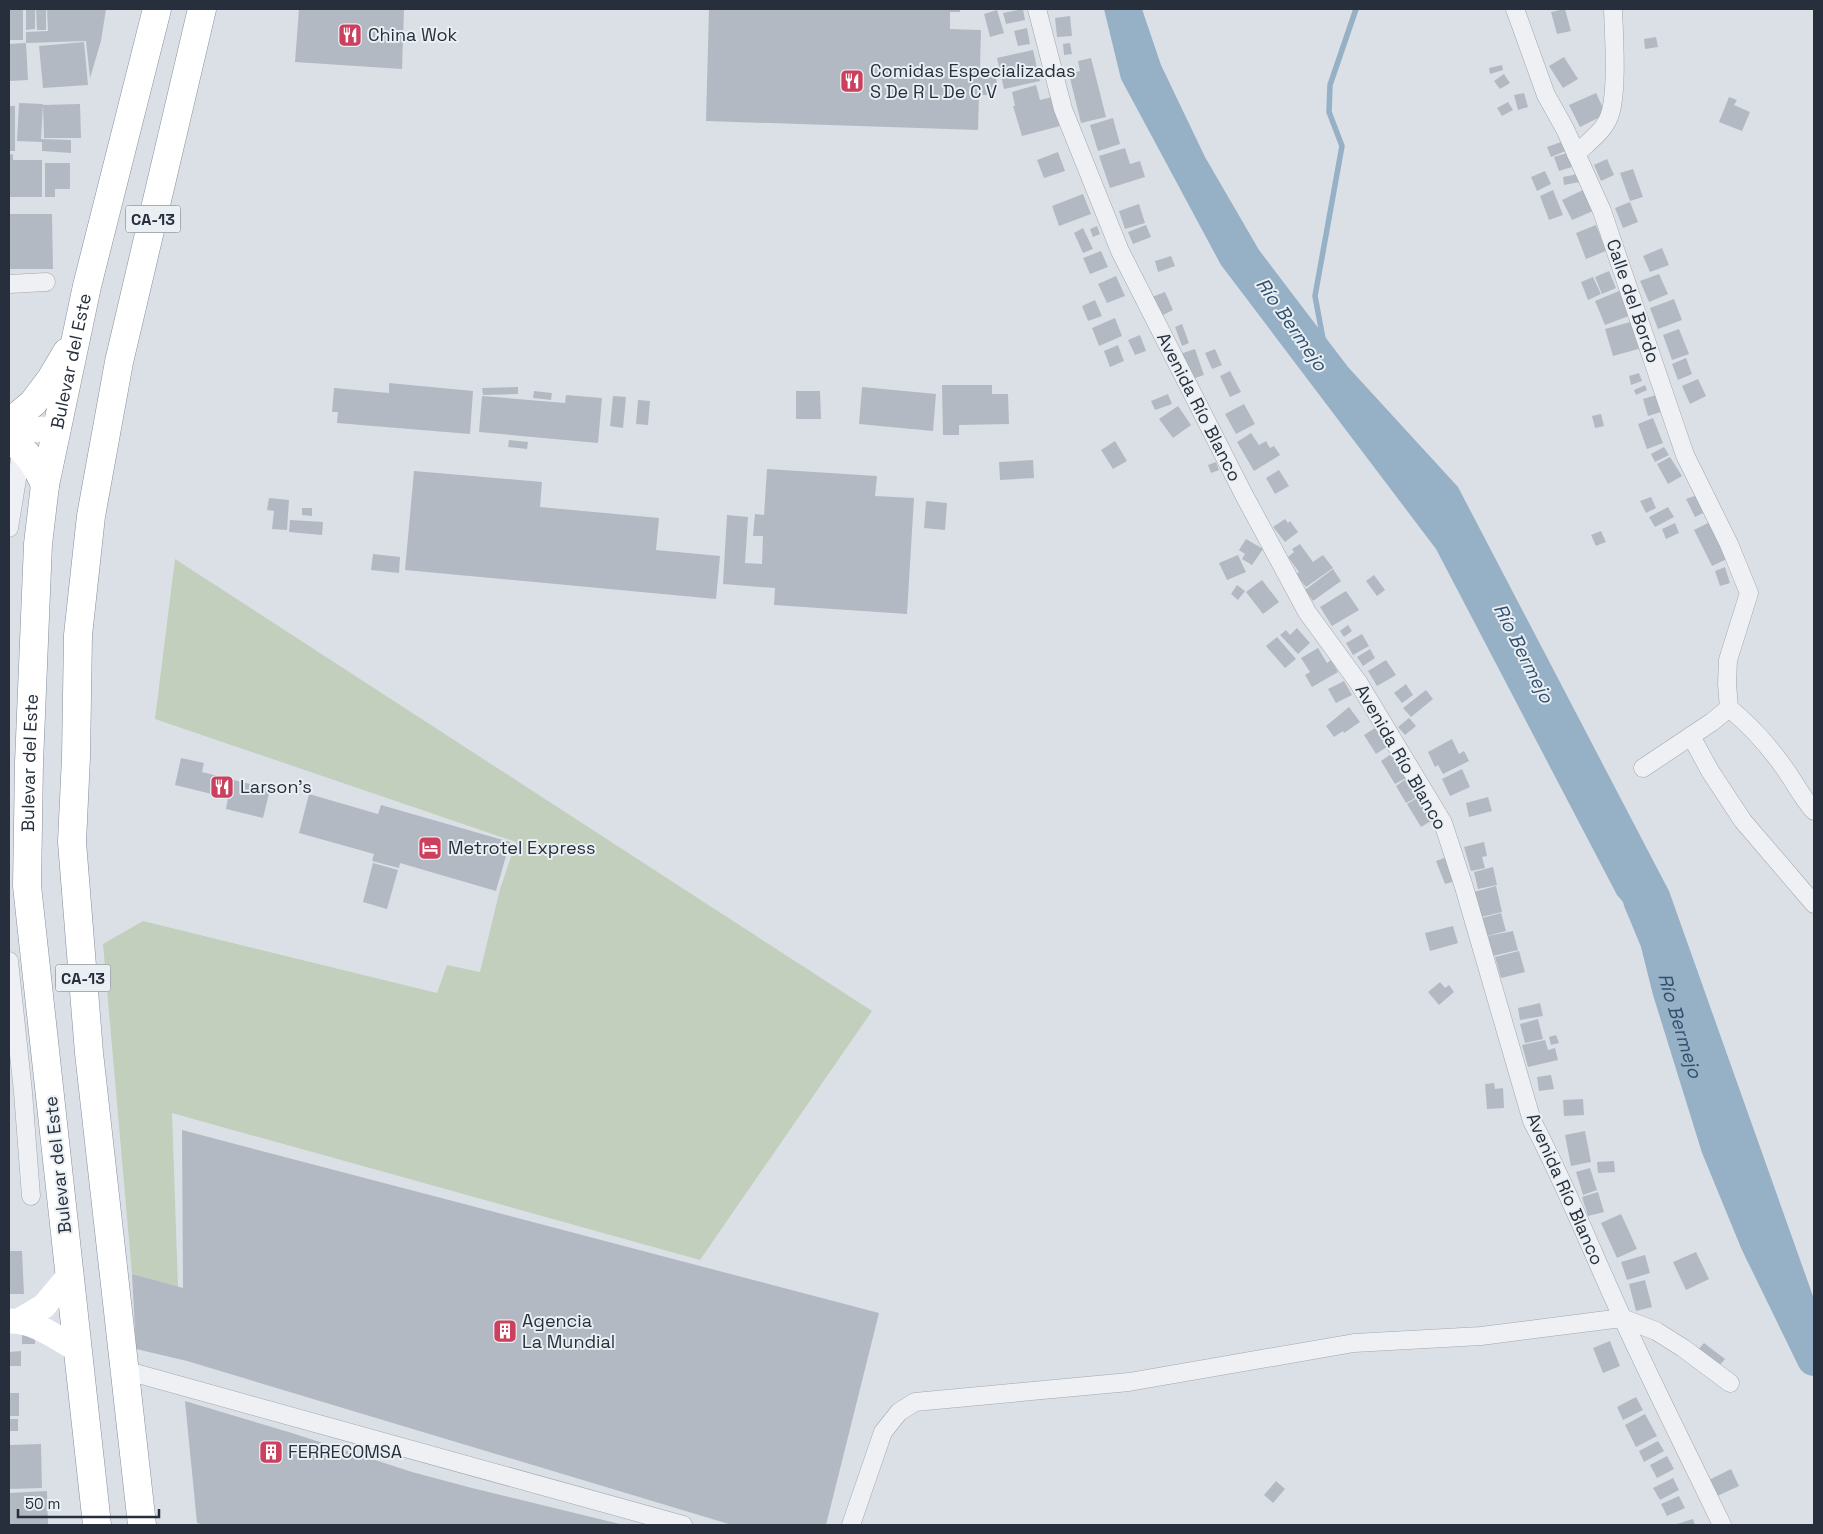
<svg xmlns="http://www.w3.org/2000/svg" width="1823" height="1534" font-family="'Space Grotesk',sans-serif">
	<style>
		.green { fill: #c2cfbc }
		.water { fill: #96b0c6 }
		.lines { fill: none; stroke-linecap: round; stroke-linejoin: round }
		.stream { stroke: #96b0c6; stroke-width: 5.5 }
		.river { stroke: #96b0c6; stroke-width: 34 }
		.building { fill: #b3b9c2 }
		.street-casing { stroke: #a1a7af; stroke-width: 19 }
		.highway-casing { stroke: #838e9c; stroke-width: 29 }
		.street { stroke: #eef0f4; stroke-width: 18 }
		.secondary { stroke: #fff; stroke-width: 25 }
		.highway { stroke: #fff; stroke-width: 28 }
		.labels { text-anchor: middle; stroke-width: 4; stroke-linejoin: round; paint-order: stroke }
		.shield { fill: #eaeff4; stroke: #616972; stroke-width: 1 }
		.shield-label { font-size: 16px; font-weight: bold; fill: #262f3b }
		.poi-label { font-size: 18px; fill: #262f3b; stroke: #eaeff4; text-anchor: start }
		.street-label { font-size: 18px; fill: #262f3b; stroke: #eaeff4 }
		.water-label { font-size: 19px; font-style: italic; fill: #30506e; stroke: #eaeff4 }
	</style>
	<rect width="100%" height="100%" fill="#dbe0e6"/>
	<polygon class="green" points="175,559 872,1011 700,1260 172,1113 178,1288 132,1274 103,944 143,921 437,993 447,965 480,972 500,889 516,842 155,719"/>
	<polygon class="water" points="1104,9 1142,9 1161,65 1205,157 1259,250 1348,367 1458,487 1669,891 1814,1299 1814,1362 1718,1147 1669,989 1657,941 1617,895 1436,549 1221,265 1121,79"/>
	<g class="lines">
		<polyline class="stream" points="1323,339 1315,296 1342,146 1329,112 1330,85 1356,9"/>
		<path class="river" id="s1" d="M1640,900l17,41 12,48 49,158 39,95 57,117"/>
	</g>
	<g class="building">
		<rect x="9" y="9" width="14" height="31"/>
		<polygon points="26,9 35,9 35,29 26,30"/>
		<polygon points="36,9 46,9 46,30 37,30"/>
		<polygon points="47,9 106,9 101,41 90,78 86,41 26,43 26,32 48,31"/>
		<polygon points="299,9 404,9 402,69 295,62"/>
		<polygon points="709,9 960,9 960,12 950,12 950,29 981,30 980,68 997,68 996,95 979,95 978,130 706,121"/>
		<polygon points="1023,9 1025,20 1006,24 1003,13"/>
		<polygon points="1565,9 1571,31 1557,34 1551,12"/>
		<polygon points="997,10 1004,33 990,37 984,14"/>
		<polygon points="1070,16 1072,36 1057,37 1055,18"/>
		<polygon points="1027,28 1030,44 1018,46 1014,31"/>
		<polygon points="1656,37 1658,47 1645,49 1644,39"/>
		<polygon points="84,42 88,85 43,88 39,46"/>
		<polygon points="26,43 28,80 9,81 9,44"/>
		<polygon points="1070,43 1072,54 1064,55 1063,44"/>
		<polygon points="1033,50 1040,81 1004,89 997,58"/>
		<polygon points="1564,57 1578,79 1563,88 1549,66"/>
		<polygon points="1091,58 1106,117 1081,123 1069,74 1080,71 1078,61"/>
		<polygon points="1502,65 1503,70 1490,74 1489,68"/>
		<polygon points="1504,74 1510,83 1500,89 1494,81"/>
		<polygon points="1036,85 1040,100 1052,97 1060,126 1022,136 1013,106 1015,106 1012,92"/>
		<polygon points="1524,93 1528,107 1518,110 1514,95"/>
		<polygon points="1596,93 1606,114 1580,127 1569,105"/>
		<polygon points="1729,97 1737,100 1734,105 1750,112 1742,131 1719,122"/>
		<polygon points="1508,102 1513,110 1502,116 1497,108"/>
		<polygon points="19,103 43,104 41,139 71,140 71,153 42,151 42,142 17,141"/>
		<polygon points="80,104 81,138 44,138 43,105"/>
		<rect x="9" y="106" width="6" height="45"/>
		<polygon points="1113,118 1120,144 1098,151 1090,125"/>
		<polygon points="1564,141 1568,150 1551,157 1547,147"/>
		<polygon points="1125,148 1130,164 1140,161 1145,177 1110,188 1099,156"/>
		<polygon points="1058,152 1065,171 1044,178 1037,160"/>
		<polygon points="1570,152 1575,166 1559,171 1554,157"/>
		<polygon points="13,154 13,160 42,160 42,197 9,197 9,155"/>
		<polygon points="1607,159 1614,175 1601,181 1594,165"/>
		<polygon points="45,163 70,163 70,189 55,189 55,197 45,197"/>
		<polygon points="1633,169 1643,197 1630,201 1620,173"/>
		<polygon points="1545,171 1551,184 1537,191 1531,177"/>
		<polygon points="1578,174 1580,182 1564,185 1563,177"/>
		<polygon points="1553,190 1563,215 1549,220 1540,196"/>
		<polygon points="1583,190 1593,211 1572,220 1562,200"/>
		<polygon points="1083,194 1091,214 1059,226 1052,206"/>
		<polygon points="1630,202 1638,222 1623,228 1615,208"/>
		<polygon points="1139,204 1145,223 1125,229 1119,211"/>
		<polygon points="9,214 52,214 53,269 9,269"/>
		<polygon points="1146,225 1151,237 1133,244 1128,232"/>
		<polygon points="1596,225 1606,251 1586,259 1576,233"/>
		<polygon points="1097,226 1100,234 1093,237 1090,229"/>
		<polygon points="1083,228 1093,249 1083,253 1074,233"/>
		<polygon points="1662,248 1669,265 1650,272 1643,256"/>
		<polygon points="1101,251 1108,267 1090,274 1083,258"/>
		<polygon points="1171,256 1175,266 1158,272 1155,261"/>
		<polygon points="1609,271 1616,288 1602,294 1595,277"/>
		<polygon points="1659,274 1668,294 1649,302 1640,281"/>
		<polygon points="1116,276 1125,296 1107,303 1098,284"/>
		<polygon points="1593,277 1601,294 1588,300 1581,282"/>
		<polygon points="1619,291 1629,316 1605,325 1595,301"/>
		<polygon points="1165,292 1173,310 1161,316 1152,297"/>
		<polygon points="1674,299 1682,320 1658,329 1650,308"/>
		<polygon points="1095,300 1102,316 1088,321 1082,306"/>
		<polygon points="1115,318 1122,336 1099,346 1092,328"/>
		<polygon points="1634,321 1642,348 1613,356 1605,329"/>
		<polygon points="1182,324 1189,343 1182,346 1175,327"/>
		<polygon points="1679,329 1689,354 1672,360 1663,335"/>
		<polygon points="1140,335 1146,351 1135,355 1128,340"/>
		<polygon points="1118,345 1124,361 1110,367 1104,351"/>
		<polygon points="1195,349 1204,375 1189,380 1180,354"/>
		<polygon points="1215,349 1222,365 1212,369 1205,353"/>
		<polygon points="1686,358 1692,374 1678,380 1672,364"/>
		<polygon points="1230,371 1241,392 1230,397 1220,376"/>
		<polygon points="1639,373 1642,381 1631,385 1629,376"/>
		<polygon points="1698,379 1706,396 1690,404 1682,386"/>
		<polygon points="389,383 473,391 470,434 337,423 338,412 332,412 334,388 389,393"/>
		<polygon points="942,385 992,385 992,394 1008,394 1009,424 959,425 959,435 943,435"/>
		<polygon points="1645,385 1647,390 1636,395 1634,390"/>
		<polygon points="518,387 518,394 483,395 482,388"/>
		<polygon points="862,387 936,394 933,431 859,424"/>
		<polygon points="534,391 552,393 551,400 533,398"/>
		<polygon points="796,391 820,391 821,419 796,419"/>
		<polygon points="1168,394 1172,404 1155,410 1151,401"/>
		<polygon points="566,395 602,398 598,443 479,432 482,396 565,403"/>
		<polygon points="1656,395 1661,412 1648,416 1643,399"/>
		<polygon points="613,396 626,397 623,428 610,426"/>
		<polygon points="638,400 650,401 648,425 636,424"/>
		<polygon points="1244,404 1255,424 1236,434 1225,414"/>
		<polygon points="1178,406 1191,425 1173,438 1159,419"/>
		<polygon points="1601,414 1604,426 1595,428 1592,416"/>
		<polygon points="1653,418 1663,443 1647,449 1638,424"/>
		<polygon points="1251,433 1259,445 1266,441 1270,448 1274,446 1280,455 1254,471 1237,442"/>
		<polygon points="509,440 528,442 527,449 508,447"/>
		<polygon points="1115,441 1127,461 1113,469 1101,450"/>
		<polygon points="1664,447 1669,455 1655,462 1651,454"/>
		<polygon points="1670,457 1682,476 1668,484 1657,464"/>
		<polygon points="1033,460 1034,478 1000,480 999,462"/>
		<polygon points="1216,462 1219,470 1211,473 1208,465"/>
		<polygon points="767,469 877,476 875,496 914,498 907,614 774,605 775,588 723,584 727,515 748,517 745,563 762,564 763,536 753,536 755,514 764,515"/>
		<polygon points="1279,470 1289,486 1275,494 1266,478"/>
		<polygon points="414,471 542,482 540,507 659,518 656,550 720,556 716,599 405,570"/>
		<polygon points="1697,495 1705,512 1695,517 1686,499"/>
		<polygon points="1651,497 1656,508 1646,513 1640,501"/>
		<polygon points="269,498 289,500 287,530 272,529 274,511 267,510"/>
		<polygon points="926,501 947,503 945,530 924,528"/>
		<polygon points="1668,507 1674,517 1655,527 1649,517"/>
		<polygon points="302,508 312,508 312,516 302,515"/>
		<polygon points="1285,519 1288,523 1290,521 1298,532 1285,542 1273,527"/>
		<polygon points="290,520 323,522 322,535 289,532"/>
		<polygon points="1710,522 1729,558 1712,566 1694,530"/>
		<polygon points="1675,523 1679,533 1666,539 1662,529"/>
		<polygon points="1601,531 1606,542 1596,546 1591,535"/>
		<polygon points="1246,539 1263,549 1252,565 1242,559 1245,554 1239,550"/>
		<polygon points="1300,544 1313,562 1323,555 1333,568 1306,587 1296,574 1299,572 1288,557 1294,552 1292,549"/>
		<polygon points="373,554 400,557 399,573 371,570"/>
		<polygon points="1238,555 1246,572 1227,580 1219,563"/>
		<polygon points="1725,567 1730,583 1720,586 1715,571"/>
		<polygon points="1333,569 1341,581 1313,601 1305,590"/>
		<polygon points="1374,575 1385,590 1377,596 1366,581"/>
		<polygon points="1262,580 1279,602 1263,614 1246,592"/>
		<polygon points="1237,585 1245,591 1238,600 1231,594"/>
		<polygon points="1346,591 1359,610 1332,626 1320,607"/>
		<polygon points="1348,625 1352,631 1344,637 1340,631"/>
		<polygon points="1297,628 1310,643 1298,654 1280,635 1286,630 1290,635"/>
		<polygon points="1362,634 1369,646 1353,655 1346,643"/>
		<polygon points="1277,637 1296,659 1285,668 1266,646"/>
		<polygon points="1318,648 1327,663 1331,660 1338,672 1312,687 1305,675 1310,672 1301,658"/>
		<polygon points="1370,649 1375,658 1363,666 1357,657"/>
		<polygon points="1386,660 1396,675 1377,686 1368,671"/>
		<polygon points="1344,681 1352,695 1336,703 1328,689"/>
		<polygon points="1406,684 1413,695 1402,703 1394,693"/>
		<polygon points="1426,690 1433,699 1411,717 1403,708"/>
		<polygon points="1349,707 1360,722 1344,733 1343,731 1334,737 1326,726"/>
		<polygon points="1409,718 1416,726 1405,735 1398,727"/>
		<polygon points="1375,728 1387,747 1376,754 1364,735"/>
		<polygon points="1452,739 1459,754 1464,751 1469,761 1443,774 1438,765 1435,767 1428,752"/>
		<polygon points="1391,754 1406,778 1395,784 1381,761"/>
		<polygon points="181,758 204,763 202,772 270,789 263,818 226,809 228,798 175,785"/>
		<polygon points="1462,769 1470,787 1450,796 1442,779"/>
		<polygon points="1406,779 1417,797 1406,803 1396,786"/>
		<polygon points="309,794 378,814 381,805 510,842 496,891 400,863 399,868 372,861 374,854 299,833"/>
		<polygon points="1488,797 1492,811 1469,817 1466,803"/>
		<polygon points="1417,798 1431,821 1421,827 1407,804"/>
		<polygon points="1484,842 1487,856 1482,857 1485,868 1471,871 1464,847"/>
		<polygon points="1447,857 1456,881 1445,884 1436,861"/>
		<polygon points="373,863 398,870 387,909 363,902"/>
		<polygon points="1493,867 1497,885 1478,889 1474,872"/>
		<polygon points="1496,886 1502,912 1481,917 1474,892"/>
		<polygon points="1501,913 1506,931 1487,936 1482,918"/>
		<polygon points="1453,926 1458,943 1430,951 1425,933"/>
		<polygon points="1513,931 1518,950 1493,956 1488,936"/>
		<polygon points="1519,951 1525,972 1501,978 1495,957"/>
		<polygon points="1440,982 1445,988 1449,985 1454,992 1439,1005 1428,992"/>
		<polygon points="1540,1003 1543,1016 1520,1020 1518,1008"/>
		<polygon points="1538,1019 1543,1039 1525,1043 1520,1024"/>
		<polygon points="1556,1035 1559,1043 1551,1045 1549,1037"/>
		<polygon points="1545,1040 1548,1050 1555,1048 1558,1060 1528,1067 1522,1045"/>
		<polygon points="1551,1075 1554,1089 1539,1091 1537,1077"/>
		<polygon points="1494,1083 1495,1089 1503,1088 1504,1108 1487,1109 1485,1084"/>
		<polygon points="1583,1099 1584,1115 1564,1116 1563,1100"/>
		<polygon points="182,1130 879,1313 826,1525 732,1525 187,1361 136,1349 132,1274 183,1288"/>
		<polygon points="1585,1131 1591,1162 1571,1166 1565,1135"/>
		<polygon points="1614,1161 1615,1172 1598,1173 1597,1162"/>
		<polygon points="1590,1168 1597,1190 1583,1195 1576,1172"/>
		<polygon points="1598,1192 1604,1212 1588,1216 1582,1197"/>
		<polygon points="1621,1214 1637,1249 1617,1258 1601,1223"/>
		<polygon points="9,1251 22,1251 24,1294 9,1294"/>
		<polygon points="1696,1252 1709,1279 1686,1290 1673,1262"/>
		<polygon points="1645,1255 1650,1273 1627,1280 1621,1262"/>
		<polygon points="1645,1280 1652,1307 1636,1311 1629,1284"/>
		<rect x="22" y="1334" width="13" height="10"/>
		<polygon points="1610,1341 1620,1366 1603,1373 1593,1348"/>
		<polygon points="1704,1343 1725,1359 1718,1367 1697,1351"/>
		<polygon points="21,1351 21,1366 9,1366 9,1352"/>
		<rect x="9" y="1393" width="10" height="23"/>
		<polygon points="1636,1397 1643,1410 1623,1420 1617,1407"/>
		<polygon points="185,1401 292,1433 412,1472 472,1488 624,1525 205,1525 197,1523"/>
		<polygon points="1645,1414 1657,1436 1636,1447 1625,1425"/>
		<rect x="9" y="1419" width="9" height="12"/>
		<polygon points="1658,1441 1664,1451 1644,1462 1639,1451"/>
		<polygon points="41,1444 42,1488 9,1489 9,1445"/>
		<polygon points="1667,1456 1674,1469 1657,1478 1650,1465"/>
		<polygon points="1731,1469 1739,1486 1715,1497 1707,1481"/>
		<polygon points="1673,1478 1679,1490 1660,1500 1653,1488"/>
		<polygon points="1276,1481 1285,1489 1273,1503 1264,1495"/>
		<polygon points="47,1491 48,1525 9,1525 9,1493"/>
		<polygon points="1679,1496 1685,1508 1667,1516 1661,1504"/>
		<polygon points="1693,1519 1695,1525 1674,1525"/>
	</g>
	<g class="lines">
		<g class="street-casing">
			<g id="street">
				<path d="M1037,9l26,100 57,142 124,244 63,117 51,70 85,141 21,64 68,234c34,64 60,131 90,196 32,70 67,139 100,208"/>
				<path d="M1515,9l31,86 19,34 37,82 83,244 44,89 20,49 -21,67 -1,24 2,24c22,18 40,38 56,61 10,14 18,30 29,42"/>
				<path d="M1576,154c11,-11 27,-22 33,-37 9,-22 5,-82 4,-108"/>
				<polyline points="9,284 46,282"/>
				<polyline points="9,528 22,448"/>
				<polyline points="1691,736 1710,771 1743,821 1814,904"/>
				<polyline points="1643,768 1712,722 1729,708"/>
				<polyline points="9,961 23,1092 31,1196"/>
				<polyline points="124,1370 683,1525"/>
				<polyline points="851,1525 883,1432 899,1412 915,1402 1129,1382 1354,1343 1481,1336 1622,1318 1656,1331 1683,1348 1730,1383"/>
			</g>
		</g>
		<g class="highway-casing">
			<g id="highway">
				<polyline points="9,423 33,403 51,379 67,352"/>
				<path d="M9,438c18,14 27,26 36,47"/>
				<path id="s2" d="M97,1525l-70,-639 2,-123 9,-219 7,-59 42,-199 70,-277"/>
				<polyline points="142,1525 89,1053 72,842 76,757 78,635 91,516 119,362 202,9"/>
			</g>
		</g>
		<use href="#street" class="street"/>
		<g class="secondary">
			<polyline points="9,430 58,429"/>
			<path d="M9,1321c25,-1 48,17 69,29"/>
			<polyline points="19,1321 44,1306 70,1275"/>
		</g>
		<use href="#highway" class="highway"/>
	</g>
	<defs>
		<g id="restaurant-square" transform="scale(1.25)"><rect x="-9" y="-9" width="18" height="18" rx="4" fill="#cc3f5d" stroke="#eaeff4"/><path d="M-5-6h1v4h1v-4h1v4h1v-4h1v5L-1.5 .5V6h-2V.5L-5-1ZM5-6V6H3V1.5H1.5Q1.5-4 5-6Z" fill="#fff"/></g>
		<g id="hotel-square" transform="scale(1.25)"><rect x="-9" y="-9" width="18" height="18" rx="4" fill="#cc3f5d" stroke="#eaeff4"/><path d="M-6-4.5h1.5V1H6V5H4.5V3h-9V5H-6ZM-4 0a1.8 1.8 0 1 1 3.6 0ZM.5 0V-2.5h3Q6-2.5 6 0Z" fill="#fff"/></g>
		<g id="building-square" transform="scale(1.25)"><rect x="-9" y="-9" width="18" height="18" rx="4" fill="#cc3f5d" stroke="#eaeff4"/><path d="M-4-6H4V6H1V3H-1V6H-4ZM-2.5-4.3h1.7v1.8h-1.7ZM.8-4.3h1.7v1.8H.8ZM-2.5-1h1.7V.8h-1.7ZM.8-1h1.7V.8H.8Z" fill="#fff"/></g>
	</defs>
	<g fill-rule="evenodd">
		<use href="#restaurant-square" x="350" y="35"/>
		<use href="#restaurant-square" x="852" y="81"/>
		<use href="#restaurant-square" x="222" y="787"/>
		<use href="#hotel-square" x="430" y="848"/>
		<use href="#building-square" x="505" y="1331"/>
		<use href="#building-square" x="271" y="1452"/>
	</g>
	<g class="labels">
		<g class="shield">
			<rect x="125.5" y="205.5" width="55" height="27" rx="4"/>
			<rect x="55.5" y="964.5" width="55" height="27" rx="4"/>
		</g>
		<g class="shield-label">
			<text x="153" y="225">CA-13</text>
			<text x="83" y="984">CA-13</text>
		</g>
		<g class="poi-label">
			<text x="368" y="41">China Wok</text>
			<text x="870" y="77">Comidas Especializadas<tspan x="870" dy="21">S De R L De C V</tspan></text>
			<text x="240" y="793">Larson's</text>
			<text x="448" y="854">Metrotel Express</text>
			<text x="522" y="1327">Agencia<tspan x="522" dy="21">La Mundial</tspan></text>
			<text x="288" y="1458">FERRECOMSA</text>
		</g>
		<g class="street-label">
			<text transform="translate(1633 301) rotate(71)" y="6">Calle del Bordo</text>
			<text dy="6" stroke="none"><textPath href="#s2" startOffset="1171">Bulevar del Este</textPath></text>
			<text transform="translate(1199 407) rotate(63)" y="6">Avenida Río Blanco</text>
			<text transform="translate(1401 757) rotate(60)" y="6">Avenida Río Blanco</text>
			<text dy="6" stroke="none"><textPath href="#s2" startOffset="766">Bulevar del Este</textPath></text>
			<text transform="translate(58 1165) rotate(-96)" y="6">Bulevar del Este</text>
			<text transform="translate(1565 1189) rotate(66)" y="6">Avenida Río Blanco</text>
		</g>
		<g class="water-label">
			<text transform="translate(1292 324) rotate(55)" y="7">Río Bermejo</text>
			<text transform="translate(1524 653) rotate(63)" y="7">Río Bermejo</text>
			<text dy="7" stroke="none"><textPath href="#s1" startOffset="132">Río Bermejo</textPath></text>
		</g>
	</g>
	<rect width="1823" height="1534" fill="none" stroke="#262f3b" stroke-width="20"/>
	<path d="M18 1509v8h141v-8" fill="none" stroke="#262f3b" stroke-width="2.5"/>
	<text x="25" y="1509" font-size="15" fill="#262f3b" stroke="#eaeff4" stroke-width="4" paint-order="stroke">50 m</text>
</svg>
